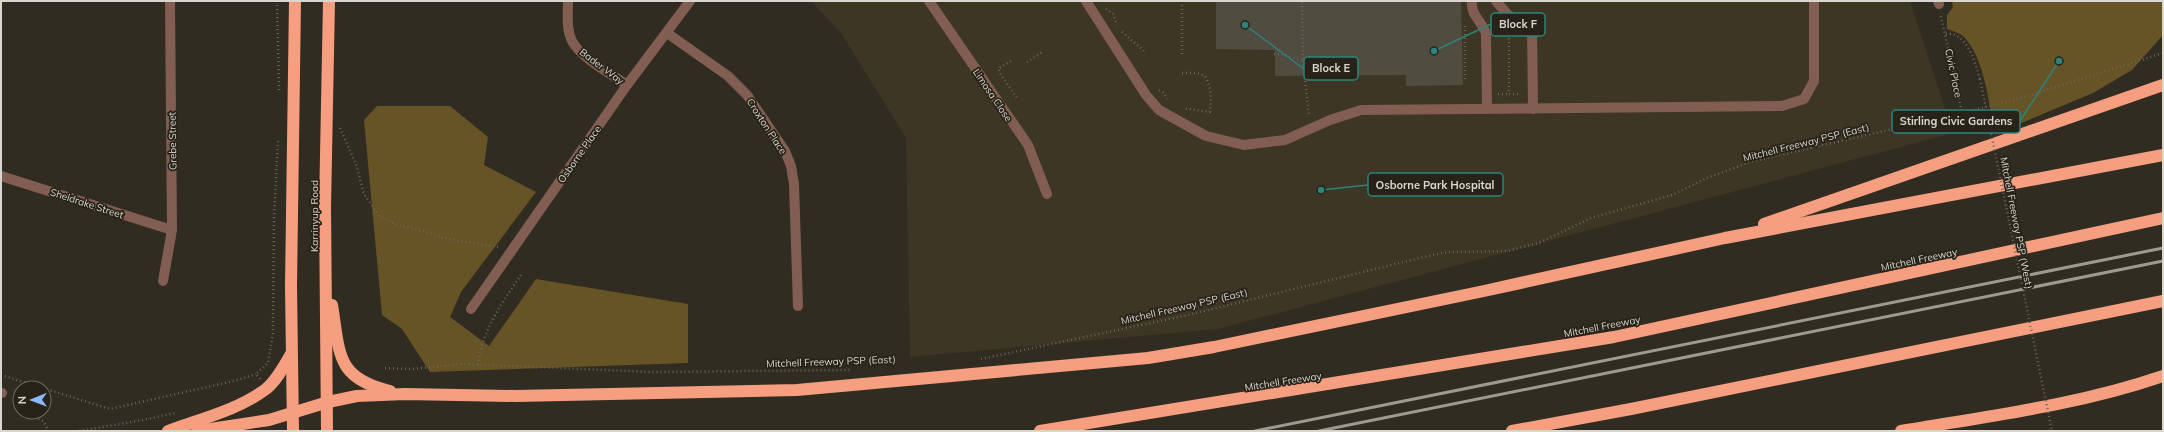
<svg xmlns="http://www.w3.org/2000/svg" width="2164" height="432" font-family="Mulish,sans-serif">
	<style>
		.built { fill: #3d3624 }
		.green { fill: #665426 }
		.building { fill: #514c40 }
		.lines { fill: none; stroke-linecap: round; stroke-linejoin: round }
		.path { stroke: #6a655c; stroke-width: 2.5; stroke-dasharray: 1 3; stroke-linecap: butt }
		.minor { stroke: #815e51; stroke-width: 10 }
		.highway { stroke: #f59f80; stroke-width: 12 }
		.rail { stroke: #9d9a91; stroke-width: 3 }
		.path-bridge { stroke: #6a655c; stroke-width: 2.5; stroke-dasharray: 1 3; stroke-linecap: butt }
		.labels { text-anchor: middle; stroke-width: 3.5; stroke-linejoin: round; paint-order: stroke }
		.street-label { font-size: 10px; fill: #d9d6cf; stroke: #272318 }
		.leader { fill: none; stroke: #2d847d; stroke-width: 1.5 }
		.callout-dot { fill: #2d847d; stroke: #272318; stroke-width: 1.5 }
		.callout { fill: #272318; stroke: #2d847d; stroke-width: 1.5 }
		.callout-label { font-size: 11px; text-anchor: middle; font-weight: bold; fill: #d9d6cf }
	</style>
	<rect width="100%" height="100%" fill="#312c21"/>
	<polygon class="built" points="811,1 1910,1 1953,133 1218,329 910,357 906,138 841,33"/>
	<g class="green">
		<path d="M1952,1h211v34l-31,35 -39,23 -98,41c-6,-29 -10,-75 -31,-97 -4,-4 -12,-6 -17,-8v-14l6,-8z"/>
		<polygon points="377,106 450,106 488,137 484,165 536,192 461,292 450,317 489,346 536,279 688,304 688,363 430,372 402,329 382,315 364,120"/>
	</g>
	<polygon class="building" points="1216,1 1461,1 1463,85 1406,86 1406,75 1275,76 1275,50 1216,49"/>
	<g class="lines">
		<g class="path">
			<polyline points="277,1 279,90"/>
			<polyline points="1182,1 1182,55"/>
			<polyline points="1106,9 1113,14 1117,25"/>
			<polyline points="1941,16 1962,113"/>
			<polyline points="1497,27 1509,39 1509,94 1521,94"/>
			<polyline points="1122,32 1143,50 1144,54"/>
			<path d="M1946,34c21,-3 29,29 34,45"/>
			<polyline points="1274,54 1282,54 1303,61 1302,1"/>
			<polyline points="1011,61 999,68 999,72 1017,98"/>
			<polyline points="1303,61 1309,116"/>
			<polyline points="1027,62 1042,52"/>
			<path d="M1182,73h15l8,3c7,12 6,23 5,36l-27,-4"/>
			<polyline points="1465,79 1465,24"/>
			<polyline points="1159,90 1164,93 1167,99"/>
			<polyline points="1498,94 1509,94"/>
			<polyline points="340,128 356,164 364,194 379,216 397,225 424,231 443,238 498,247"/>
			<polyline points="981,359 1188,315 1432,255 1448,252 1508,251 1539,243 1591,218 1672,195 1707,178 1750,162 1962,113 2028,96 2163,53"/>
			<path d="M478,365c4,-35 24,-62 43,-90"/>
			<polyline points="385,368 411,369 462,364 651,372 852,370"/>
			<polyline points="1,375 110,409 238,380 256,374"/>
			<polyline points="260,379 256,374 268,363 273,333 274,219 278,139"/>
			<polyline points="32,412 31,416 43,421 49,431"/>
			<polyline points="79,431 143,420 175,413"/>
		</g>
		<g class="minor">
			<path d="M568,1c0,13 -2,28 4,40 9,17 39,33 55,44"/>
			<polyline points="929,1 1028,145 1047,194"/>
			<polyline points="1086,1 1146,95 1159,110 1206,136 1244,145 1285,140 1330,120 1361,110 1782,106 1804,99 1814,81 1814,1"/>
			<path d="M1472,1c-2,14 11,21 14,33l1,75"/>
			<polyline points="1496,1 1508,15 1532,28 1533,109"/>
			<polyline points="1938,1 1939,4"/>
			<polyline points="667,33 728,76 747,95 785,151 791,166 794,184 798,306"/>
			<polyline points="1,176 172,230"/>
			<polyline points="163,281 172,230 170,1"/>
			<polyline points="471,309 627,85 690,1"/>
			<polyline points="1,393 2,393"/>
		</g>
		<g class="highway">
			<polyline points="1764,224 2163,85"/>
			<path d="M332,305c8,48 3,73 58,86"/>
			<path d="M168,431c32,-12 70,-21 98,-42 11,-9 18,-23 25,-35"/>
			<polyline points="197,431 269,420 328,402 357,396 405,394 516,396 797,390 1148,358 1214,347 1484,291 1725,238 2163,155"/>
			<polyline points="293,431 291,286 295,1"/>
			<polyline points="327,431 325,207 329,1"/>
			<polyline points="1040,431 1614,337 2163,218"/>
			<polyline points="1512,431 1631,409 2163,301"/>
			<path d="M1901,431c88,-15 178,-26 262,-55"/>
		</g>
		<g class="rail">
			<polyline points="1255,431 2163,248"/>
			<polyline points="1319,431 2163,261"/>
		</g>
		<polyline class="path-bridge" points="1980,79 2052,431"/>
	</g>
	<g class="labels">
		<g class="street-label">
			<text transform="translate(602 66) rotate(37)" y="4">Bader Way</text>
			<text transform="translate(1954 73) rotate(78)" y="4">Civic Place</text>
			<text transform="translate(993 95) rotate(56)" y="4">Limosa Close</text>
			<text transform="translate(767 126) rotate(57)" y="4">Croxton Place</text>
			<text transform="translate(172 141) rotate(-91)" y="4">Grebe Street</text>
			<text transform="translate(1806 142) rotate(-14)" y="4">Mitchell Freeway PSP (East)</text>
			<text transform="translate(579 154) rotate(-55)" y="4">Osborne Place</text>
			<text transform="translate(87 203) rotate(18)" y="4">Sheldrake Street</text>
			<text transform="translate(314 216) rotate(-90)" y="4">Karrinyup Road</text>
			<text transform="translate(2017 223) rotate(79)" y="4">Mitchell Freeway PSP (West)</text>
			<text transform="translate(1919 259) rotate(-12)" y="4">Mitchell Freeway</text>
			<text transform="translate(1184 306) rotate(-13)" y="4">Mitchell Freeway PSP (East)</text>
			<text transform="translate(1602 326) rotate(-11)" y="4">Mitchell Freeway</text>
			<text transform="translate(831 361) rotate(-2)" y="4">Mitchell Freeway PSP (East)</text>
			<text transform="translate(1283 381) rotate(-9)" y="4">Mitchell Freeway</text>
		</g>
	</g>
	<path class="leader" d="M1434 51L1491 24M1245 25L1304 69M2059 61L2020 121M1321 190L1368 185"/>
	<g class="callout-dot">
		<circle cx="1434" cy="51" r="4"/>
		<circle cx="1245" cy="25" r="4"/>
		<circle cx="2059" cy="61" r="4"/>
		<circle cx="1321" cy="190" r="4"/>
	</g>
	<g class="callout">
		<rect x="1491" y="13" width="54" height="23" rx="4"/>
		<rect x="1304" y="57" width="54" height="23" rx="4"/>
		<rect x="1892" y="110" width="128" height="23" rx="4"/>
		<rect x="1368" y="173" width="135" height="23" rx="4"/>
	</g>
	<g class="callout-label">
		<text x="1518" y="28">Block F</text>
		<text x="1331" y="72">Block E</text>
		<text x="1956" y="125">Stirling Civic Gardens</text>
		<text x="1435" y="189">Osborne Park Hospital</text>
	</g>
	<rect width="2164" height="432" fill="none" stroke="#d9d6cf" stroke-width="4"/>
	<g transform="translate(32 400) rotate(269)"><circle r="19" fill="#272318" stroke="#6e6b61"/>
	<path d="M0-3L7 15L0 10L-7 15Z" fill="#8db9fc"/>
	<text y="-6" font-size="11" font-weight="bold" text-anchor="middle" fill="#d9d6cf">N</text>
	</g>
</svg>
